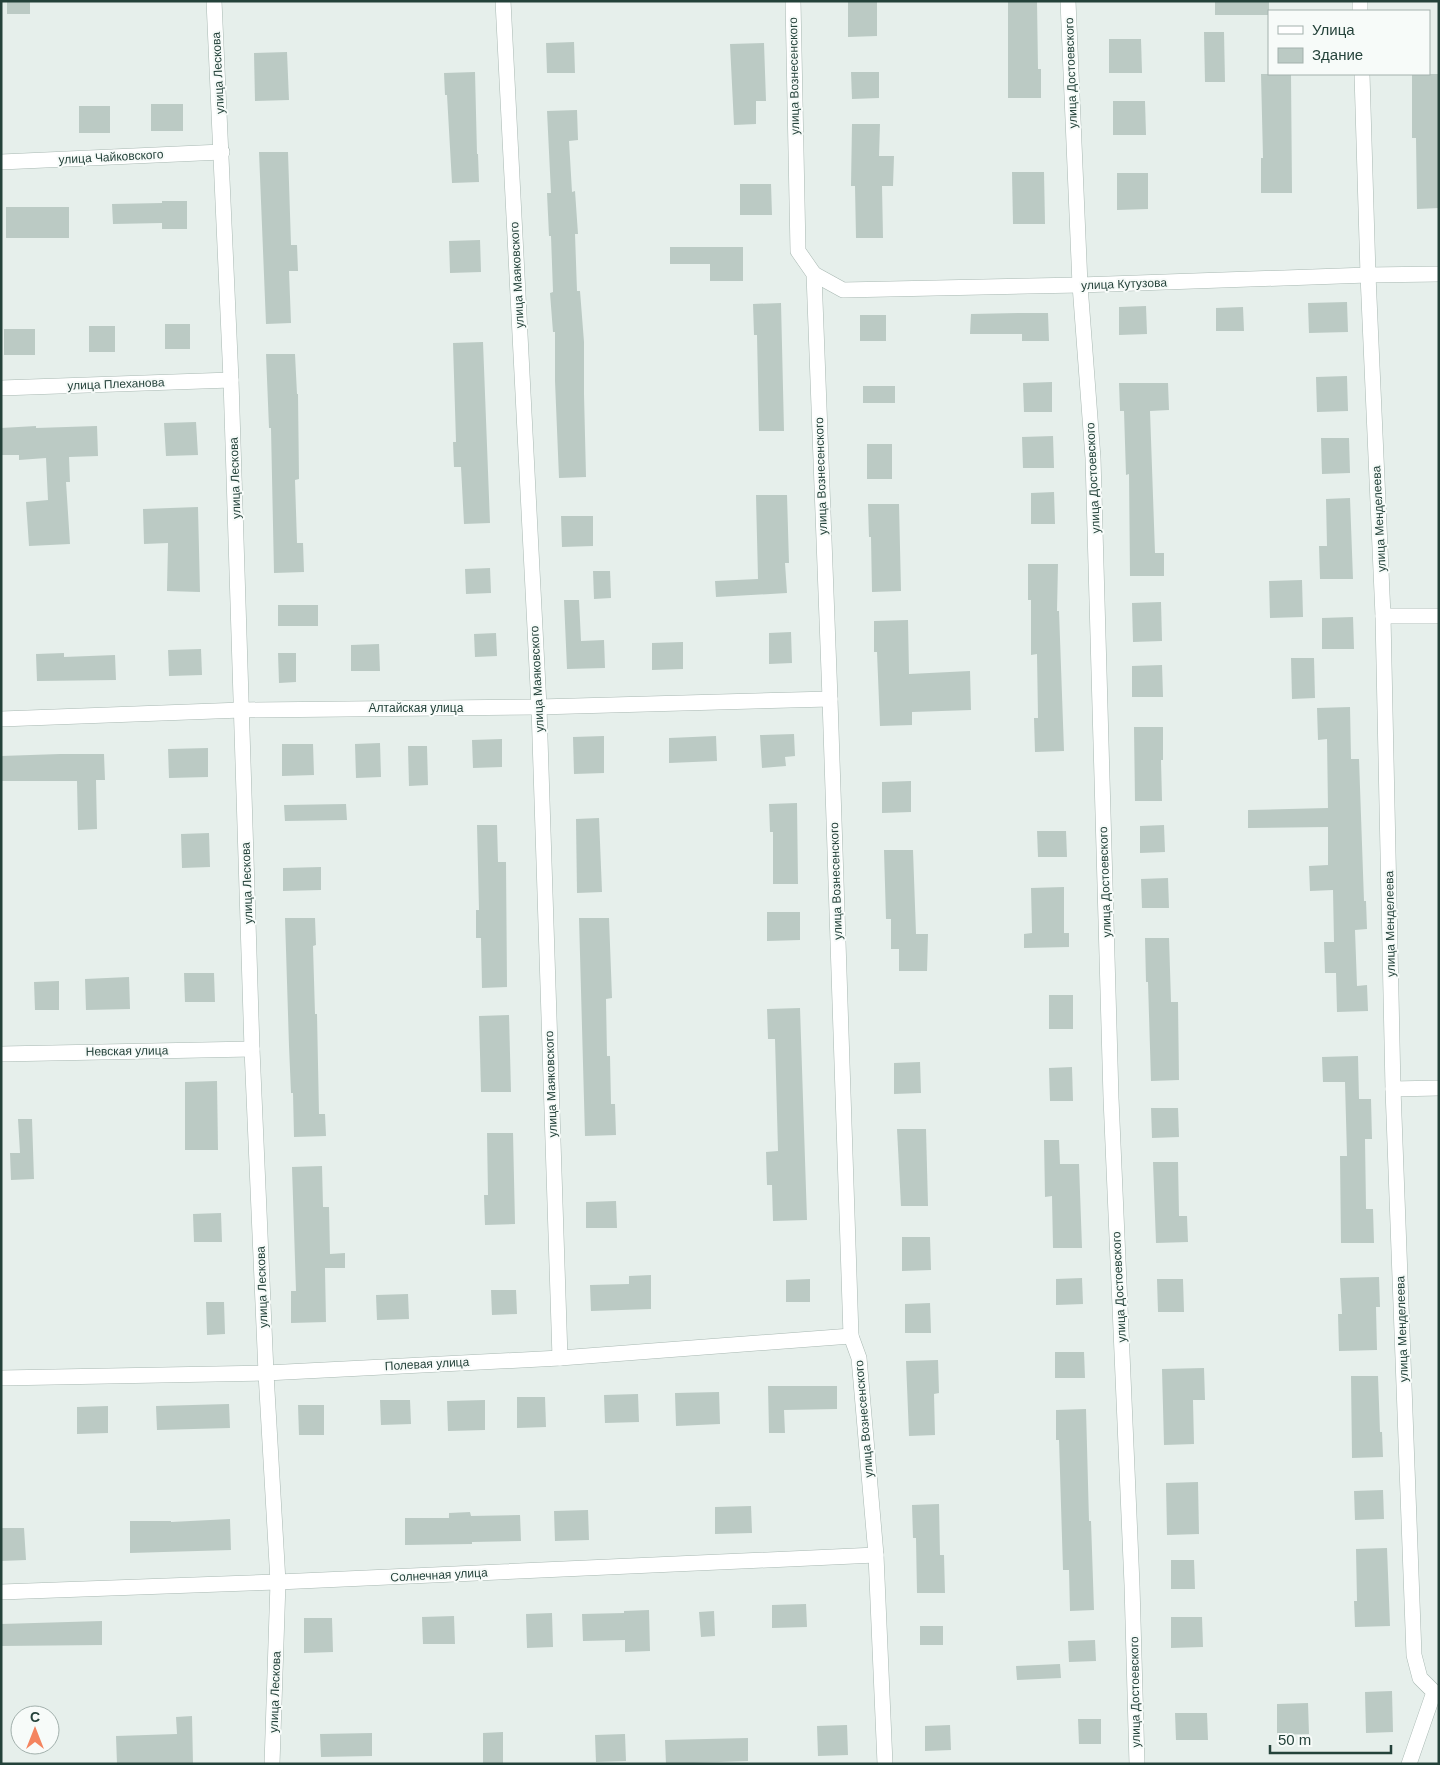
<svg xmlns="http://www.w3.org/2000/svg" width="1440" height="1765" font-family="Arial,sans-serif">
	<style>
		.building { fill: #bbcac4 }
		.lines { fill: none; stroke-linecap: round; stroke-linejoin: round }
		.minor-casing { stroke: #a8b8b2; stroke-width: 16 }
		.minor { stroke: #fff; stroke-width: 15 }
		.labels { text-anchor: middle; stroke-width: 4; stroke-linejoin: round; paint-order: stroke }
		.street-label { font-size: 12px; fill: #24423a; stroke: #f7fbf9 }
	</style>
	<rect width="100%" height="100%" fill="#e6efeb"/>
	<g class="building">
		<rect x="7" y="1" width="23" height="13"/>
		<polygon points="848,1 877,1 877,36 848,37"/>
		<polygon points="1008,1 1037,1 1038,69 1041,69 1041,98 1008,98"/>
		<rect x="1215" y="1" width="54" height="14"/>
		<polygon points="1204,32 1224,32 1225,82 1205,82"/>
		<polygon points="1109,39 1141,39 1142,73 1109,73"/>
		<polygon points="574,42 575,73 547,73 546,43"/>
		<polygon points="764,43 766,101 756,101 756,124 734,125 730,44"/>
		<polygon points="287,52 289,100 255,101 254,53"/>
		<polygon points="475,72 477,154 478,154 479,182 452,183 447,95 445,95 444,73"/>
		<polygon points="851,72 879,72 879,98 852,99"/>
		<polygon points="1261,74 1291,74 1292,193 1261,193 1261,158 1263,158"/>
		<polygon points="1412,74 1439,74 1439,208 1417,209 1416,138 1412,138"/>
		<polygon points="1113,101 1145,101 1146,135 1113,135"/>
		<rect x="151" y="104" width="32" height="27"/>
		<rect x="79" y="106" width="31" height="27"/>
		<polygon points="577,110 578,140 569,141 572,192 575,191 578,234 575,234 577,291 580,291 584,342 584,394 586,477 559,478 555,381 555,332 553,332 550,293 553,292 551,236 549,236 547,193 551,193 547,111"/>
		<polygon points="852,124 880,124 879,156 894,156 893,186 882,186 883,238 856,238 855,186 851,186"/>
		<polygon points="259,152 288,152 291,245 297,245 298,271 289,271 291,323 266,324"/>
		<polygon points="1012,172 1044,172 1045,224 1013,224"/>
		<polygon points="1117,173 1148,173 1148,209 1117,210"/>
		<polygon points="740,184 771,184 772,215 740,215"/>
		<polygon points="162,201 187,201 187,229 162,229 162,223 113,224 112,204 162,203"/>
		<rect x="6" y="207" width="63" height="31"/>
		<polygon points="480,240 481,272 450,273 449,241"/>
		<polygon points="670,247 743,247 743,281 710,281 710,264 670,264"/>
		<polygon points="1347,302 1348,332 1309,333 1308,303"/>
		<polygon points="781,303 784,431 759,431 757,335 754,335 753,304"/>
		<polygon points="1146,306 1147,334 1119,335 1119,307"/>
		<polygon points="1243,307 1244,331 1216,331 1216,308"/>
		<polygon points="1021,313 1048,313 1049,341 1022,341 1022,334 970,334 971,314"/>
		<rect x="860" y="315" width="26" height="26"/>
		<rect x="165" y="324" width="25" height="25"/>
		<rect x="89" y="326" width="26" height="26"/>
		<rect x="4" y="329" width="31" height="26"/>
		<polygon points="483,342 490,523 464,524 461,467 454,467 453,442 456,442 453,343"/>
		<polygon points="266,354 295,354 297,394 298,394 299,479 295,480 297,543 303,543 304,572 274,573 271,428 269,428"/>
		<polygon points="1347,376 1348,411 1317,412 1316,377"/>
		<polygon points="1052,382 1052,412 1024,412 1023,383"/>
		<polygon points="1119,383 1168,383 1169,410 1150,411 1155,553 1164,553 1164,576 1130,576 1129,474 1126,475 1124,411 1120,411"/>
		<rect x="863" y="386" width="32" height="17"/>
		<polygon points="196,422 198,455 166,456 164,423"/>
		<polygon points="36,426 36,428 97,426 98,456 69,457 70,482 66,482 70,544 29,546 26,502 48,500 46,458 19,460 19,455 1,455 1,428"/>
		<polygon points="1053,436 1054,468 1023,468 1022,437"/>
		<polygon points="1321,438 1349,438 1350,473 1322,474"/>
		<rect x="867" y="444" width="25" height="35"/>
		<polygon points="1054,492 1055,524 1031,524 1031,493"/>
		<polygon points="756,495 787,495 789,563 785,563 787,593 716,597 715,581 758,579"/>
		<polygon points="1350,498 1353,579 1320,579 1319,546 1327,546 1326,499"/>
		<polygon points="868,504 899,504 901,591 872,592 871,537 869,537"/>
		<polygon points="198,507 200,592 167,591 168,543 144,544 143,509"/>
		<polygon points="561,516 593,516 593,546 562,547"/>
		<polygon points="1028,564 1058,564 1057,611 1059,611 1064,751 1035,752 1034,718 1038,718 1037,654 1031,655 1031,600 1028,600"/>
		<polygon points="490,568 491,593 466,594 465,569"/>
		<polygon points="593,571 610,571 611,598 594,599"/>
		<polygon points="1302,580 1303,617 1270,618 1269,581"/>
		<polygon points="564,600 579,600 581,641 604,640 605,668 567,669"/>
		<polygon points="1161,602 1162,641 1133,642 1132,603"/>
		<rect x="278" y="605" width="40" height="21"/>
		<polygon points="1353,617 1354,649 1322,649 1322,618"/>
		<polygon points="908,620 909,674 970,671 971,710 912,712 912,725 880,726 877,652 874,652 874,621"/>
		<polygon points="791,632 792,663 769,664 769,633"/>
		<polygon points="496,633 497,656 475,657 474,634"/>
		<polygon points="683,642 683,669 652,670 652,643"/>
		<polygon points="379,644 380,671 351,671 351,645"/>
		<polygon points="201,649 202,675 169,676 168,650"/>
		<polygon points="64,653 64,657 115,655 116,680 37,681 36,654"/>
		<polygon points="278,653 296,653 296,682 279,683"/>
		<polygon points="1291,658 1314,658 1315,698 1292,699"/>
		<polygon points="1162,665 1163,697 1132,697 1132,666"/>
		<polygon points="1350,707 1351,759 1359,759 1364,901 1366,901 1367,929 1355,930 1357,986 1367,985 1368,1011 1337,1012 1336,973 1325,973 1324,942 1334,942 1333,890 1310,891 1309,866 1328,865 1328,827 1248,828 1248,810 1328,808 1327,739 1318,740 1317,708"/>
		<polygon points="1134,727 1163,727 1163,760 1161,760 1162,801 1135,801"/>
		<polygon points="794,734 795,756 785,757 786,766 762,768 760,735"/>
		<polygon points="604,736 604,773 574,774 573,737"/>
		<polygon points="716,736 717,761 669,763 669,738"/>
		<polygon points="502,739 502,767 473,768 472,740"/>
		<polygon points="380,743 381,777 356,778 355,744"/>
		<polygon points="282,744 313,744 314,775 282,776"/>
		<polygon points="408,746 427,746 428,785 409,786"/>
		<polygon points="208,748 208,777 169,778 168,749"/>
		<polygon points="60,754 104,754 105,780 96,780 97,829 78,830 77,781 1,781 1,756"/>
		<polygon points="911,781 911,812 882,813 882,782"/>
		<polygon points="797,803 798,884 773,884 773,832 770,832 769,804"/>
		<polygon points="346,804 347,820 285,821 284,805"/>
		<polygon points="599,818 602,892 577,893 576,819"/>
		<polygon points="477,825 497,825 498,862 506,862 507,987 482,988 481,938 476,938 476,910 479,910"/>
		<polygon points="1164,825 1165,852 1140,853 1140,826"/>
		<polygon points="1037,831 1066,831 1067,857 1038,857"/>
		<polygon points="209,833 210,867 182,868 181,834"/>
		<polygon points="884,850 913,850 916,934 928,934 927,971 899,971 899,949 891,949 891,919 886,919"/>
		<polygon points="321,867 321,890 283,891 283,868"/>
		<polygon points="1168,878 1169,908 1142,908 1141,879"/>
		<polygon points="1064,887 1064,933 1069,933 1069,947 1024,948 1024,934 1032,933 1031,888"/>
		<polygon points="767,912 800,912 800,940 767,941"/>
		<polygon points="285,918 315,918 316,945 313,946 315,1014 317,1014 319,1114 325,1114 326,1136 294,1137 293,1093 291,1093 289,1046"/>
		<polygon points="579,918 609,918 612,998 606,999 607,1056 610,1056 611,1104 615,1104 616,1135 585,1136"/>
		<polygon points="1145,938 1169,938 1171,1002 1178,1002 1179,1080 1151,1081 1148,982 1146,982"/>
		<polygon points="184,973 214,973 215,1002 185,1002"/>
		<polygon points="129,977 130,1009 86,1010 85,979"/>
		<polygon points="59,981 59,1010 35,1010 34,982"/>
		<rect x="1049" y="995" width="24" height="34"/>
		<polygon points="800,1008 807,1220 773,1221 772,1185 767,1185 766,1152 778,1151 775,1039 768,1039 767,1009"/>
		<polygon points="509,1015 511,1092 481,1092 479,1016"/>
		<polygon points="1358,1056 1359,1099 1371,1099 1372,1139 1365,1139 1366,1209 1373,1209 1374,1243 1341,1243 1340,1156 1347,1156 1345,1082 1323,1082 1322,1057"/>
		<polygon points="920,1062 921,1093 894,1094 894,1063"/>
		<polygon points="1072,1067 1073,1101 1050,1101 1049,1068"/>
		<polygon points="217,1081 218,1150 185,1150 185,1082"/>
		<polygon points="1151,1108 1178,1108 1179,1137 1152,1138"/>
		<polygon points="18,1119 32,1119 34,1179 11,1180 10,1153 20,1153"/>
		<polygon points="897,1129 926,1129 928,1206 901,1206"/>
		<polygon points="487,1133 513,1133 515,1224 485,1225 484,1195 488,1195"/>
		<polygon points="1044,1140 1059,1140 1060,1164 1079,1164 1082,1248 1053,1248 1052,1196 1045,1197"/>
		<polygon points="1153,1162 1178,1162 1179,1216 1187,1216 1188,1242 1156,1243"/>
		<polygon points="322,1166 323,1207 329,1207 330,1254 345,1253 345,1268 325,1268 326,1322 291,1323 291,1291 296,1291 292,1167"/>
		<polygon points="616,1201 617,1228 586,1228 586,1202"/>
		<polygon points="221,1213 222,1242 194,1242 193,1214"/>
		<polygon points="902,1237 930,1237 931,1270 902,1271"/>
		<polygon points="651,1275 651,1309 591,1311 590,1285 629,1284 629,1276"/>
		<polygon points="1379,1277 1380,1307 1376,1307 1377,1350 1339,1351 1338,1314 1342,1314 1340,1278"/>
		<polygon points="1082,1278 1083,1304 1056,1305 1056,1279"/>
		<polygon points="810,1279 810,1302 786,1302 786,1280"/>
		<polygon points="1157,1279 1183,1279 1184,1312 1158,1312"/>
		<polygon points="491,1290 516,1290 517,1314 492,1315"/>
		<polygon points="408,1294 409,1319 377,1320 376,1295"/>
		<polygon points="206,1302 224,1302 225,1334 207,1335"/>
		<polygon points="930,1303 931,1333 905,1333 905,1304"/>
		<polygon points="1055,1352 1084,1352 1085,1378 1055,1378"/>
		<polygon points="938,1360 939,1393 934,1394 935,1435 909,1436 906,1361"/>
		<polygon points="1204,1368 1205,1400 1193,1400 1194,1444 1164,1445 1162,1369"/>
		<polygon points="1351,1376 1378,1376 1380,1432 1382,1432 1383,1457 1352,1458"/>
		<polygon points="768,1386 837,1386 837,1409 784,1410 785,1433 769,1433"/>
		<polygon points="719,1392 720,1424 676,1426 675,1393"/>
		<polygon points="638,1394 639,1422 605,1423 604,1395"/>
		<polygon points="517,1397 545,1397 546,1427 517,1428"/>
		<polygon points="380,1400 410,1400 411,1424 381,1425"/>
		<polygon points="485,1400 485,1430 448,1431 447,1401"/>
		<polygon points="229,1404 230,1428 157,1430 156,1406"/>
		<polygon points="298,1405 324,1405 324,1435 299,1435"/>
		<polygon points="108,1406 108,1433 77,1434 77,1407"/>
		<polygon points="1086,1409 1089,1521 1091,1521 1094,1610 1070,1611 1069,1570 1063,1570 1059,1440 1056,1440 1056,1410"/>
		<polygon points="1198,1482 1199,1534 1167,1535 1166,1483"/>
		<polygon points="1383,1490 1384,1519 1355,1520 1354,1491"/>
		<polygon points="939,1504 940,1555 944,1555 945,1593 917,1593 916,1538 913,1538 912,1505"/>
		<polygon points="751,1506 752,1533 715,1534 715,1507"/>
		<polygon points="588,1510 589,1540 555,1541 554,1511"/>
		<polygon points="470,1512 471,1516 520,1515 521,1541 472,1542 472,1544 405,1545 405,1518 449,1518 449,1513"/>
		<polygon points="230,1519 231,1550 130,1553 130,1521 171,1521 171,1522"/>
		<polygon points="1,1528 24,1528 26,1560 1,1561"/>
		<polygon points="1387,1548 1390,1626 1355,1627 1354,1601 1357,1601 1356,1549"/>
		<polygon points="1171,1560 1194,1560 1195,1589 1171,1589"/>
		<polygon points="806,1604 807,1627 772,1628 772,1605"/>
		<polygon points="649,1610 650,1651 625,1652 625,1640 583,1641 582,1614 624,1613 624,1611"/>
		<polygon points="714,1611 715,1636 701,1637 699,1612"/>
		<polygon points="552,1613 553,1647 527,1648 526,1614"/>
		<polygon points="454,1616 455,1644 423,1644 422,1617"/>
		<polygon points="1171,1617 1202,1617 1203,1647 1171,1648"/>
		<polygon points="304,1618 332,1618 333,1652 304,1653"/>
		<polygon points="102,1621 102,1645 1,1646 1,1624"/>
		<rect x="920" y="1626" width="23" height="19"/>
		<polygon points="1095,1640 1096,1661 1069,1662 1068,1641"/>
		<polygon points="1060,1664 1061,1678 1017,1680 1016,1666"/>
		<polygon points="1392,1691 1393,1732 1366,1733 1365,1692"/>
		<polygon points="1308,1703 1309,1734 1277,1735 1277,1704"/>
		<polygon points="1175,1713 1207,1713 1208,1740 1176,1740"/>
		<polygon points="192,1716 193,1764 117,1764 116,1736 177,1734 176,1717"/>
		<polygon points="1078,1719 1101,1719 1101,1744 1079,1744"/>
		<polygon points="847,1725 848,1755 818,1756 817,1726"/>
		<polygon points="950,1725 951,1750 925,1751 925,1726"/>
		<polygon points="503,1732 503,1764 483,1764 483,1733"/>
		<polygon points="372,1733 372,1756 321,1757 320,1734"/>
		<polygon points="625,1734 626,1761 596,1762 595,1735"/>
		<polygon points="748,1738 748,1761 666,1764 665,1740"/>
	</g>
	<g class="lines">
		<g class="minor-casing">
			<g id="minor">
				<polyline points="214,1 231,380 252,1049 266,1373 278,1582 272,1764"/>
				<polyline points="503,1 539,707 560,1358"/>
				<polyline points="793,1 798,251 814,274 830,699 851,1336 859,1358 876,1555 885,1764"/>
				<polyline points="1068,1 1080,285 1093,458 1111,1098 1132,1585 1137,1764"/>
				<polyline points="1360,1 1360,11"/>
				<polyline points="1362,74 1368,275 1383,616 1393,1089 1414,1655 1420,1678 1434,1692 1409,1764"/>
				<polyline points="1,162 222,152"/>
				<polyline points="814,274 843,290 1080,285 1368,275 1439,274"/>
				<polyline points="1,388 231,380"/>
				<polyline points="1383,616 1439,616"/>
				<polyline points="1,719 242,710 539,707 830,699"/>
				<polyline points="1,1054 252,1049"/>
				<polyline points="1393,1089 1439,1088"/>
				<polyline points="1,1378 266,1373 560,1358 851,1336"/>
				<polyline points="1,1592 278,1582 876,1555"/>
			</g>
		</g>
		<use href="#minor" class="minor"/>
	</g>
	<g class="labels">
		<g class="street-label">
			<text transform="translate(218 73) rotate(-93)" y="4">улица Лескова</text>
			<text transform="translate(1071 73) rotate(-92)" y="4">улица Достоевского</text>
			<text transform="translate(794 76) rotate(-91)" y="4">улица Вознесенского</text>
			<text transform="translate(111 157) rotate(-3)" y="4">улица Чайковского</text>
			<text transform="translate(517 275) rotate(-93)" y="4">улица Маяковского</text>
			<text transform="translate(1124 284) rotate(-2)" y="4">улица Кутузова</text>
			<text transform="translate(116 384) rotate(-2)" y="4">улица Плеханова</text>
			<text transform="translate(821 476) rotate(-92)" y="4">улица Вознесенского</text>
			<text transform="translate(235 478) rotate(-92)" y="4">улица Лескова</text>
			<text transform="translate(1093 478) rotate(-93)" y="4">улица Достоевского</text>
			<text transform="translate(1379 519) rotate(-93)" y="4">улица Менделеева</text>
			<text transform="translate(537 679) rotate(-93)" y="4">улица Маяковского</text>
			<text x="416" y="712">Алтайская улица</text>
			<text transform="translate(836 881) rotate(-92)" y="4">улица Вознесенского</text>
			<text transform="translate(1105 882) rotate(-92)" y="4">улица Достоевского</text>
			<text transform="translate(247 883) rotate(-92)" y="4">улица Лескова</text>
			<text transform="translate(1390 924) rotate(-91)" y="4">улица Менделеева</text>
			<text transform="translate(127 1051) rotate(-1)" y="4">Невская улица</text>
			<text transform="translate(551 1084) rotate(-92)" y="4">улица Маяковского</text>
			<text transform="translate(262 1287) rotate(-92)" y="4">улица Лескова</text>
			<text transform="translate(1119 1287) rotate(-93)" y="4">улица Достоевского</text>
			<text transform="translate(1402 1329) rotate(-92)" y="4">улица Менделеева</text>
			<text transform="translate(427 1364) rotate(-3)" y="4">Полевая улица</text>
			<text transform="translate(864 1419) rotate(-95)" y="4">улица Вознесенского</text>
			<text transform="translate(439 1575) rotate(-3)" y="4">Солнечная улица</text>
			<text transform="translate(275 1692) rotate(-88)" y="4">улица Лескова</text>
			<text transform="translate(1135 1692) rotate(-91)" y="4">улица Достоевского</text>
		</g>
	</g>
	<rect width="1440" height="1765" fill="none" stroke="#24423a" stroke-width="5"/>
	<rect x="1268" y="10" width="162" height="65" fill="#f7fbf9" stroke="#a3b1ad"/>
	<rect x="1278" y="26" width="25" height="8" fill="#ffffff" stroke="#a3b1ad"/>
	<text x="1312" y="35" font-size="15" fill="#24423a">Улица</text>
	<rect x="1278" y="48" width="25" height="15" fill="#bbcac4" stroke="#a3b1ad"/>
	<text x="1312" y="60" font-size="15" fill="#24423a">Здание</text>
	<g transform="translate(35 1730)"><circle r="24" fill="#f7fbf9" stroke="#a3b1ad"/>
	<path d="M0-4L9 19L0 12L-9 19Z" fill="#f4845f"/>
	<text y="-8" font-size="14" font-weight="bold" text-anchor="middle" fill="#24423a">С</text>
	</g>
	<path d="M1270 1745v8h121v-8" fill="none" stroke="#24423a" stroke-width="2.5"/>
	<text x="1278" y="1745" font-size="15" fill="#24423a" stroke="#f7fbf9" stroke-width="4" paint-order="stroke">50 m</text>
</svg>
